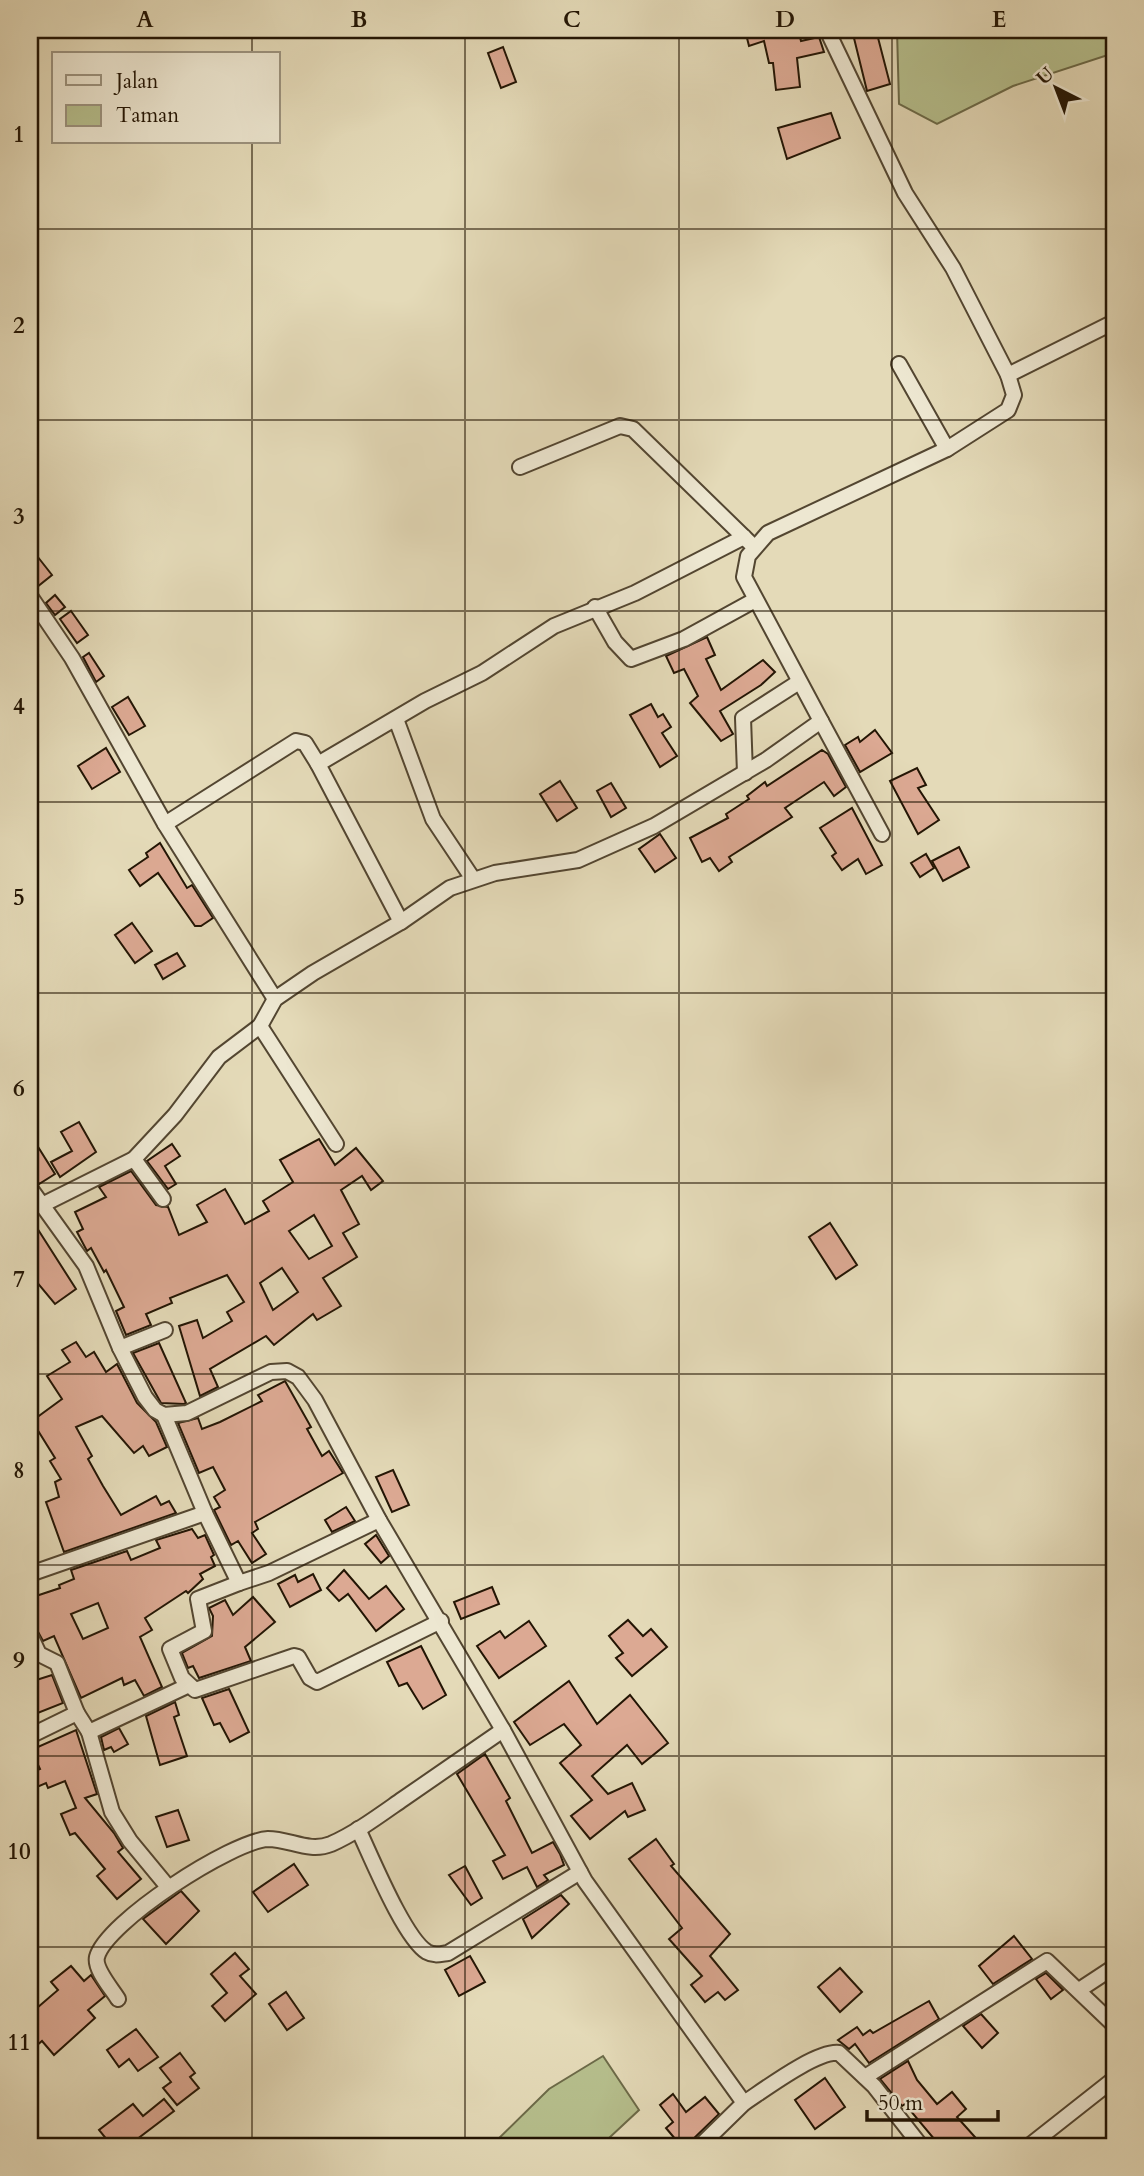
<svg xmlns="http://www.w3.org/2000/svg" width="1144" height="2176" font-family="Cardo,serif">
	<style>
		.green { fill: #b6bf8d; stroke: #6c6a48; stroke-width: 2 }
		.building { fill: #dca993; stroke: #231504; stroke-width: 2; fill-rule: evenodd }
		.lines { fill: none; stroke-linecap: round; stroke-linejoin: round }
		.street-casing { stroke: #534631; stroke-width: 18 }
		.street { stroke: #ede7d1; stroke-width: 14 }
		.grid { fill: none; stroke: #231504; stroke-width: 2; stroke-opacity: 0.55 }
		.neatline { fill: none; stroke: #231504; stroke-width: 2.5 }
		.grid-label { font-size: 23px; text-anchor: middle; font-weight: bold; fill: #231504 }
	</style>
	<rect width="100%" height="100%" fill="#e4dab8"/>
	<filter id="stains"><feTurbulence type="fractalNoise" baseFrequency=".00286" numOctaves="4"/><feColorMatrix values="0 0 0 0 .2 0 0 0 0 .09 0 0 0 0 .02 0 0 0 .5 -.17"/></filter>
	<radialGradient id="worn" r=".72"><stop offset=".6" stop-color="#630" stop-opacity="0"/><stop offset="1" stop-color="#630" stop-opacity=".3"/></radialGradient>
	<g class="green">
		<polygon points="897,30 1114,30 1114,53 1013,86 937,124 899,104"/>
		<polygon points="603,2056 639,2110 609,2138 607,2146 491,2146 549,2089"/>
	</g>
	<g class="building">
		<polygon points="745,30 798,30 801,41 819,37 824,52 797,58 800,87 776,90 773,63 769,63 764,41 749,46"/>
		<polygon points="852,30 876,30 890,84 867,91"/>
		<polygon points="503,47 516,82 501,88 488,53"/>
		<polygon points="831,113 840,138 787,159 778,128"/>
		<polygon points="30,547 52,575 37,587 30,578"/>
		<polygon points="55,595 65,607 55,615 46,603"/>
		<polygon points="71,611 88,635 77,643 60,619"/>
		<polygon points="707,637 715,655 706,659 721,690 763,660 775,672 761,685 720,711 733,734 721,741 690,703 698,696 684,669 674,673 666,656"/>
		<polygon points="89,653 104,676 96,682 83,657"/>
		<polygon points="128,697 145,726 129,735 112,707"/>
		<polygon points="651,704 658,717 663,714 671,727 662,733 677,756 660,767 630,715"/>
		<polygon points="875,730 892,753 860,772 845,745 858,737 860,742"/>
		<polygon points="106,748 120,772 92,789 78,766"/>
		<polygon points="822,750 828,754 846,787 834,796 824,782 785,808 792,817 729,857 732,862 719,871 710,858 702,862 690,838 728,818 726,814 749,799 747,796 765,782 767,786"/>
		<polygon points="917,768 926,785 918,788 939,820 918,834 890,781"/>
		<polygon points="560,781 577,808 557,821 540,794"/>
		<polygon points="611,783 626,808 611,817 597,791"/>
		<polygon points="852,808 882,865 866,874 858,859 842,870 832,856 836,853 820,828"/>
		<polygon points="660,834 676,858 655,872 639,849"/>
		<polygon points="160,843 187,888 192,885 213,918 201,926 195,926 158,873 140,886 129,870 148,857 146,853"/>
		<polygon points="959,847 969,867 943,881 932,861"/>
		<polygon points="926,854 934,868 920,877 911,863"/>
		<polygon points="132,923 152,951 135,963 115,935"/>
		<polygon points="177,953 185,966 163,979 155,965"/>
		<polygon points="79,1122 96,1152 60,1177 51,1162 72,1151 61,1132"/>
		<polygon points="30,1134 55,1174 39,1184 30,1178"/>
		<path d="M319,1139l16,26 21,-17 27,33 -12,9 -9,-14 -21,14 18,34 -16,9 14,24 -34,21 18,28 -24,14 -4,-6 -39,31 -8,-9 -56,33 8,18 -18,9 -21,-70 18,-6 6,18 29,-17 -5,-9 17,-10 -17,-27 -57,23 2,5 -26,11 5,11 -25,10 -10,-24 8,-4 -18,-37 -2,2 -13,-24 -4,3 -10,-19 6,-3 -8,-17 31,-15 -7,-10 32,-16 25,34 12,2 11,28 28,-13 -10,-17 28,-16 20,35 24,-13 -6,-10 30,-19 -13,-22zM314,1215l18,31 -23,13 -20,-28zM282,1268l16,24 -25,18 -13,-27z"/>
		<polygon points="172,1144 180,1156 165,1166 176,1184 168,1189 147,1161"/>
		<polygon points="30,1217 76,1289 55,1304 30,1274"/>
		<polygon points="830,1223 857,1265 836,1279 809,1237"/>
		<polygon points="76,1342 86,1357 94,1352 106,1372 117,1364 137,1403 156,1422 167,1447 149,1456 143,1446 134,1453 102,1416 76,1427 92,1456 88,1459 103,1486 121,1515 156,1496 161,1505 169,1501 176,1513 64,1552 46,1502 59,1497 55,1482 61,1479 50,1461 55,1458 32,1421 62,1399 47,1376 70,1362 62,1350"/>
		<polygon points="159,1343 186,1403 184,1404 161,1403 133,1353"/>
		<polygon points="285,1381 311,1427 307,1429 322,1456 329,1451 343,1473 255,1522 258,1529 252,1533 266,1554 252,1563 238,1541 231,1545 214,1510 220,1507 214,1497 225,1490 213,1467 199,1473 178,1423 198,1418 202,1429 220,1422 262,1401 258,1395"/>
		<polygon points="393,1470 409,1505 392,1512 376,1477"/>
		<polygon points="346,1507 355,1521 332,1532 325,1520"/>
		<path d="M192,1529l6,9 7,-3 9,20 -3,2 4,9 -15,8 3,5 -15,14 -2,-2 -41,27 7,12 -12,7 22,50 -18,9 -9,-16 -11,5 -2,-7 -41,20 -27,-62 -11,5 -7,-13 -6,-2v-28l30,-10 -1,-3 15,-6 -3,-9 56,-19 4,9 29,-12 -4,-8zM98,1603l10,25 -25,11 -12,-25z"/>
		<polygon points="376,1535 389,1556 381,1563 365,1544"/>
		<polygon points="344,1570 369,1599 386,1586 404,1609 376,1631 348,1594 339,1601 327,1588"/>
		<polygon points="313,1574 321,1590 290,1607 278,1584 295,1575 298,1582"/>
		<polygon points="492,1587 499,1604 461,1619 454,1602"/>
		<polygon points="253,1597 275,1622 245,1647 251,1661 199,1678 193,1666 188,1668 182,1653 212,1636 213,1616 209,1608 225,1600 233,1615"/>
		<polygon points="628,1620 643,1636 651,1629 667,1647 632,1676 616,1658 623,1653 609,1636"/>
		<polygon points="529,1621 546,1646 499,1678 477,1646 500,1631 505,1638"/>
		<polygon points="421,1646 446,1695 423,1709 407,1683 399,1686 387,1662"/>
		<polygon points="52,1675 63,1703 30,1716 30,1682"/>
		<polygon points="569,1681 597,1724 630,1695 668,1743 642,1764 627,1745 592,1776 608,1794 632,1783 645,1810 628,1817 625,1811 590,1839 571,1816 592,1800 560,1763 581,1745 564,1724 530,1745 514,1722"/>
		<polygon points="229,1689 249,1732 230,1742 220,1723 214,1725 202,1698"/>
		<polygon points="175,1702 179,1715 174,1717 187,1756 160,1765 146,1716"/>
		<polygon points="119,1728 128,1744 114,1752 111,1747 104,1750 101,1737"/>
		<polygon points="76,1730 97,1794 85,1798 114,1833 123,1848 118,1852 141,1879 117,1899 97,1876 105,1869 75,1833 70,1835 61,1814 76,1808 65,1781 48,1788 46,1783 30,1790 30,1773 40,1769 31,1750"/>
		<polygon points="485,1754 510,1798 506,1801 532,1853 553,1842 560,1854 564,1865 544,1875 548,1880 537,1887 527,1867 503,1879 493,1861 505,1855 457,1774"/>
		<polygon points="178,1810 189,1840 167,1847 156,1817"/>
		<polygon points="656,1839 674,1864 671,1866 730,1934 710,1956 738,1990 725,2000 718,1992 705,2002 691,1985 702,1976 669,1939 682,1928 629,1859"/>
		<polygon points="294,1864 308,1885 268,1912 253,1892"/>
		<polygon points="465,1866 482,1898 471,1905 449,1875"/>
		<polygon points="181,1891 199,1911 166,1944 143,1919"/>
		<polygon points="561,1895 569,1904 532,1938 523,1919"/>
		<polygon points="1014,1936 1032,1959 993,1984 979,1966"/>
		<polygon points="235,1953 249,1969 240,1976 256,1994 225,2021 212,2006 227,1993 211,1974"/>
		<polygon points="470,1956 485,1982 459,1996 445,1970"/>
		<polygon points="71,1966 84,1981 91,1975 105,1996 88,2010 95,2018 54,2055 42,2041 30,2051 30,2014 58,1990 51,1982"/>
		<polygon points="840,1968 862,1992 840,2012 818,1987"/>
		<polygon points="1046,1973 1063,1990 1051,1999 1036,1979"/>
		<polygon points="286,1992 304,2018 287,2030 269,2004"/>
		<polygon points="929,2001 939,2019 869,2063 855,2044 849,2049 838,2040 857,2027 863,2035 870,2030 873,2033"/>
		<polygon points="981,2014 998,2033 982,2048 963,2026"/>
		<polygon points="136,2029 158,2057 138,2071 129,2059 119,2067 107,2050"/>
		<polygon points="180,2053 195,2073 190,2077 199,2088 177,2105 163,2088 171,2082 160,2068"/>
		<polygon points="908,2061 917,2080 937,2104 952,2092 966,2109 957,2117 983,2146 940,2146 905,2104 902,2106 880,2079"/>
		<polygon points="825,2078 845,2107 815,2129 795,2100"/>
		<polygon points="673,2094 686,2112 705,2097 719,2114 686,2146 681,2146 666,2128 673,2122 660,2105"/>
		<polygon points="164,2099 174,2111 128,2146 112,2146 99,2130 133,2104 143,2116"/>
	</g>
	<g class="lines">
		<g class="street-casing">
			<g id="street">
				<polyline points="899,364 947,449"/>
				<polyline points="1008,375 1114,322"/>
				<polyline points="520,467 620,426 633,429 750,543"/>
				<polyline points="30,596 72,658 165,824 275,999"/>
				<polyline points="595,607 615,642 631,659 684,639 755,600"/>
				<polyline points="396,719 433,819 473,879"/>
				<polyline points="821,721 882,834"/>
				<polyline points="745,773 743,718 799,682"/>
				<polyline points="165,824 296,741 305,743 318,764"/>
				<polyline points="401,922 318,764 425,701 482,673 554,626 635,593 744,537"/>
				<polyline points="260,1026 336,1144"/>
				<polyline points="134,1159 163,1199"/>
				<path d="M30,1188l56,78 34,82 25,49 10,13 9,5 23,-2 84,-41 16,-1 11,6 17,23 64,120 124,210 82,151 159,222c20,-13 73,-53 95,-50l35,33 47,60"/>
				<polyline points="44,1204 134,1159 175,1115 219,1057 260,1026 275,999 313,973 401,922 450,888 495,873 578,860 654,826 766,760 821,721 744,577 748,556 768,533 947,449 1008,410 1014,395 1008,375 953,268 905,193 827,30"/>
				<polyline points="120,1348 165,1330"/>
				<polyline points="205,1513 239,1583 269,1573 379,1520"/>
				<polyline points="30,1574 205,1513 164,1415"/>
				<polyline points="239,1583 198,1599 204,1631 170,1649 182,1678 195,1690 294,1656 298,1657 310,1678 317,1682 441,1621"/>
				<polyline points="30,1635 39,1654 57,1663 77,1713 30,1736"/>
				<polyline points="77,1713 89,1732 187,1686"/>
				<polyline points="89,1732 112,1812 130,1841 168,1887"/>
				<path d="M358,1829c13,27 46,109 69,123 7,4 13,2 21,1l132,-81"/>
				<polyline points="1079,1990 1114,1967"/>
				<path d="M118,1999c-6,-10 -24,-30 -21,-42 9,-35 135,-116 171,-118 22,0 41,14 63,5 25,-11 49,-29 72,-45 33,-23 67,-46 100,-69"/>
				<polyline points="865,2077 1047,1961 1114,2025"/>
				<polyline points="700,2146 744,2103"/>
				<polyline points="1029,2146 1114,2079"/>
			</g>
		</g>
		<use href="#street" class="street"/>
	</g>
	<path class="grid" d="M252,30v24M465,30v2116M679,30v2116M892,30v2116M252,142v2004M30,229h1084M30,420h1084M30,611h1084M30,802h1084M30,993h1084M30,1183h1084M30,1374h1084M30,1565h1084M30,1756h1084M30,1947h1084"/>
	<rect width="1144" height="2176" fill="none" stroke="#e4dab8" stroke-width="77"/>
	<rect x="52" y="52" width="228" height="91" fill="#ede7d1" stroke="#9c937f" stroke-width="2"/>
	<rect x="66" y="75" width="35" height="10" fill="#ede7d1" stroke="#9c937f" stroke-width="2"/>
	<text x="116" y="88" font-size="21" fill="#231504">Jalan</text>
	<rect x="66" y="105" width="35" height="21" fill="#b6bf8d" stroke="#9c937f" stroke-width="2"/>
	<text x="116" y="122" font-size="21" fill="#231504">Taman</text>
	<g transform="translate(1056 88) rotate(318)" stroke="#ede7d1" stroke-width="5" paint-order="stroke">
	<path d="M0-5L12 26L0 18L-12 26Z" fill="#231504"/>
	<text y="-10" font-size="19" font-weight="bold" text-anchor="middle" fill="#231504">U</text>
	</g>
	<path d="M867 2110v10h131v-10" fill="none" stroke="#231504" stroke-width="3.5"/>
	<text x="878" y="2110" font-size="21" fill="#231504" stroke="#ede7d1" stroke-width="5" paint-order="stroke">50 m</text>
	<rect x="38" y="38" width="1068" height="2100" class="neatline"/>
	<g class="grid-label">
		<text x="145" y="27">A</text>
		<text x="359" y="27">B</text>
		<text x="572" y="27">C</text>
		<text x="785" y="27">D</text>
		<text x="999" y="27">E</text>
		<text x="19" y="142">1</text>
		<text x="19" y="333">2</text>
		<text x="19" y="524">3</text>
		<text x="19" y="714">4</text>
		<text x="19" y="905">5</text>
		<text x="19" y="1096">6</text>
		<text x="19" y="1287">7</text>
		<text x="19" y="1478">8</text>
		<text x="19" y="1668">9</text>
		<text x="19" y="1859">10</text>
		<text x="19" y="2050">11</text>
	</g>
	<rect width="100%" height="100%" filter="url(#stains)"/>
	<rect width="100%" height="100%" fill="url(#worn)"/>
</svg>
